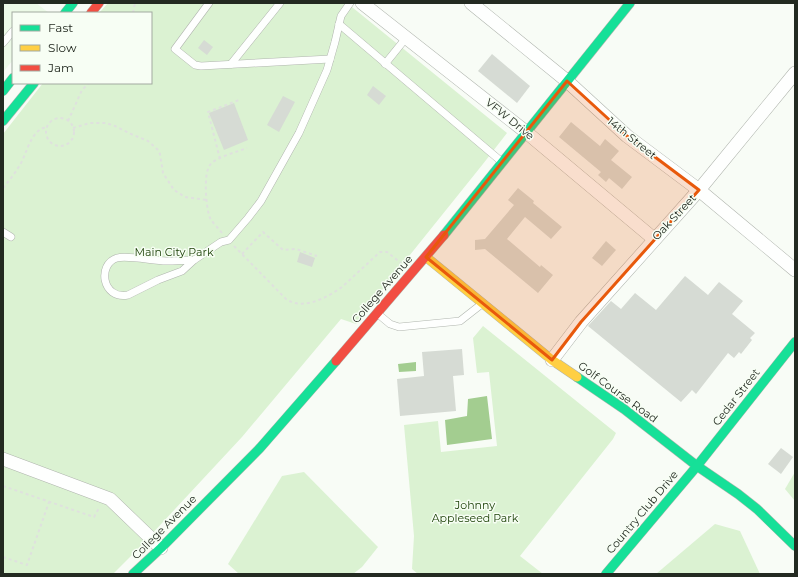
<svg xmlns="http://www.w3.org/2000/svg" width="798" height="577" font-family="Montserrat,sans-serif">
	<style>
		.built { fill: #ecfae7 }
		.green { fill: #dbf2d2 }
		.water { fill: #a3cd90 }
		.building { fill: #d6dbd4 }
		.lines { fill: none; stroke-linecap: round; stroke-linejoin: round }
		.lane-casing { stroke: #b0b5ae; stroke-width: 8 }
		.street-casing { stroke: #b0b5ae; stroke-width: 14 }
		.fast-casing { stroke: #b0b5ae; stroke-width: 10 }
		.slow-casing { stroke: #b0b5ae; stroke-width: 10 }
		.jam-casing { stroke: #b0b5ae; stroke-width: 10 }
		.path { stroke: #dfe1de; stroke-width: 2; stroke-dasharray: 3 3; stroke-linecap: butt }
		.lane { stroke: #fefffe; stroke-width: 7 }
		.street { stroke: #fefffe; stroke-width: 13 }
		.fast { stroke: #16e098; stroke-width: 9 }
		.slow { stroke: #ffcf43; stroke-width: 9 }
		.jam { stroke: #f24e42; stroke-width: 9 }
		.marked { fill: #e8590c; fill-opacity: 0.2; stroke: #e8590c; stroke-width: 3; stroke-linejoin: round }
		.labels { text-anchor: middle; stroke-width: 3; stroke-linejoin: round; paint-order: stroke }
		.street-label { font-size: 11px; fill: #232a21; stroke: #f7fef4 }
		.park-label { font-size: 11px; fill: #163c00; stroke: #f7fef4 }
	</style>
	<rect width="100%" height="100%" fill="#f8fcf6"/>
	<polygon class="built" points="3,3 36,3 49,13 13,13 13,60 3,72"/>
	<g class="green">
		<path d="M108,3h239l160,130c-49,64 -102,126 -151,191l-15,-5 -99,118 -106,114 -23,23h-110v-440l40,-51h108v-70h-52z"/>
		<polygon points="483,326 616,433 613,439 520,556 543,574 418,574 412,569 414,536 404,425 438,421 441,452 497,446 489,372 477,373 473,338"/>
		<polygon points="304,472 378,547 362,567 353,574 239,574 228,564 282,476"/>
		<polygon points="795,472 795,501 785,489"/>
		<polygon points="715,524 740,531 760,574 656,574"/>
	</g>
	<g class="water">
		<polygon points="416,362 416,371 399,372 398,364"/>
		<polygon points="487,396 492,439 447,445 445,420 467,416 468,399"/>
	</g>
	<g class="building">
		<polygon points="204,40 213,47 207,55 198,48"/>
		<polygon points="492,54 530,86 517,103 478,71"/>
		<polygon points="373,86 386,96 379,105 367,95"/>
		<polygon points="283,96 295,102 279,132 267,125"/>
		<polygon points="234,103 248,140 224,150 209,113"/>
		<polygon points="571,122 600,146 605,139 619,151 611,160 632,177 622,189 609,178 606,182 598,175 601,172 559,137"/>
		<polygon points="518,188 534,201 533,203 562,227 551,239 525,217 507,239 540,267 541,265 553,275 538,293 485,249 475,250 475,240 485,239 514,205 508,200"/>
		<polygon points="606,241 616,250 602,266 592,258"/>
		<polygon points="300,252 315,258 312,267 297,262"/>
		<polygon points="685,276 708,295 719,282 743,301 732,314 755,333 750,338 752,340 741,354 739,352 734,358 728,353 696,394 692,390 681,402 588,326 611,301 621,309 635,293 656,310"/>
		<polygon points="462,349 464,375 453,376 456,411 400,416 397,379 424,376 422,352"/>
		<polygon points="781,448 793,457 781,474 768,464"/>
	</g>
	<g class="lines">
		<g class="lane-casing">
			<g id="lane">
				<polyline points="209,3 175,49 195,65 201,66 330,59"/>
				<polyline points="339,24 502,162"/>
				<polyline points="3,43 13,31"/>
				<polyline points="231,64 280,3"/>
				<polyline points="385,64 406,38"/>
				<polyline points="3,232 11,237"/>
				<path d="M194,260c-9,0 -18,1 -28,1 -12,0 -39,-6 -49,-3 -20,6 -15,42 11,37l30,-15 24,-9 12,-11 27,-18 8,-2 19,-22 13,-17 38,-68 28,-63 8,-28 6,-26 9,-13"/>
				<polyline points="378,314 390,324 399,327 460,321 483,303"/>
			</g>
		</g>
		<g class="street-casing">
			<g id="street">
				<polyline points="362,3 526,132 654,239"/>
				<polyline points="471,3 567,81 627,136 699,190 795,270"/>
				<polyline points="552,360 581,322 699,190 795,73"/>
				<polyline points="3,459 110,499 161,548"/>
			</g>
		</g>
		<g class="fast-casing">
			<g id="fast">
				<polyline points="65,13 73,3"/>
				<polyline points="3,91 13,78"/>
				<polyline points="3,121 34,83"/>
				<polyline points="444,235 630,3"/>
				<polyline points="577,377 624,409 697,466 738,494 757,509 795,546"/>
				<polyline points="133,574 161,548 260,448 336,361"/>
				<polyline points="606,574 697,466 795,342"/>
			</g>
		</g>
		<g class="slow-casing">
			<polyline id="slow" points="426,257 552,360 577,377"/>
		</g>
		<g class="jam-casing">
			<g id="jam">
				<polyline points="91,13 99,3"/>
				<polyline points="336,361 444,235"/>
			</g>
		</g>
		<g class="path">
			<polyline points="133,13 135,3"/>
			<circle cx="60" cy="132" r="14"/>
			<polyline points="68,121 82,90 89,83"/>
			<polyline points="73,128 90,123 106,123 115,126 131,134 148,141 158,150 160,154 163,173 174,190 185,197 207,200"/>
			<polyline points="220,159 208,112 239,100"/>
			<path d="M3,188c6,-7 12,-15 17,-23 7,-12 11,-36 27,-38"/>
			<path d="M222,233c-4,-5 -9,-10 -12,-15 -4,-10 -7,-44 0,-53 6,-8 27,-13 37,-17"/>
			<path d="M234,246l52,53c17,12 42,-2 56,-12l38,-35h7l14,11"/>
			<polyline points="242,254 263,232 283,250 296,249 317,256"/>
			<polyline points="3,486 94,517 99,508"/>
			<polyline points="3,557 27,565 49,502"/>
		</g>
		<use href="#lane" class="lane"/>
		<use href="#street" class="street"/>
		<use href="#fast" class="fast"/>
		<use href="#slow" class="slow"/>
		<use href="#jam" class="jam"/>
	</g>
	<path class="marked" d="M567,81l60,55 72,54 -118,132 -29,38 -126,-103z"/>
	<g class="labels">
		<g class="street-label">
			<text transform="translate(510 119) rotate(39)" y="4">VFW Drive</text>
			<text transform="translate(632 138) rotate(39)" y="4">14th Street</text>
			<text transform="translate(674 217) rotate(-47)" y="4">Oak Street</text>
			<text transform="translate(382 289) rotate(-49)" y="4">College Avenue</text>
			<text transform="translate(618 392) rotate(36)" y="4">Golf Course Road</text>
			<text transform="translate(736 397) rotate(-52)" y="4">Cedar Street</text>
			<text transform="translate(642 512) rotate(-50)" y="4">Country Club Drive</text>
			<text transform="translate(164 527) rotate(-45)" y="4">College Avenue</text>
		</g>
		<g class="park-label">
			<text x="174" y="256">Main City Park</text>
			<text x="475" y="509">Johnny<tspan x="475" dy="13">Appleseed Park</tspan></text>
		</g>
	</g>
	<rect width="798" height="577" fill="none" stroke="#232a21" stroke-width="8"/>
	<rect x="12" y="12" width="140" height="72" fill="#f7fef4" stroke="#a2a9a0"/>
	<rect x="20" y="25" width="20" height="6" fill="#16e098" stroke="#a2a9a0"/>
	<text x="48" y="32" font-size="12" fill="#232a21">Fast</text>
	<rect x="20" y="45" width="20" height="6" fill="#ffcf43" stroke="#a2a9a0"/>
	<text x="48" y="52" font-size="12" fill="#232a21">Slow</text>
	<rect x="20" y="65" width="20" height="6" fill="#f24e42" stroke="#a2a9a0"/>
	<text x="48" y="72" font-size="12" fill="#232a21">Jam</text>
</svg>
